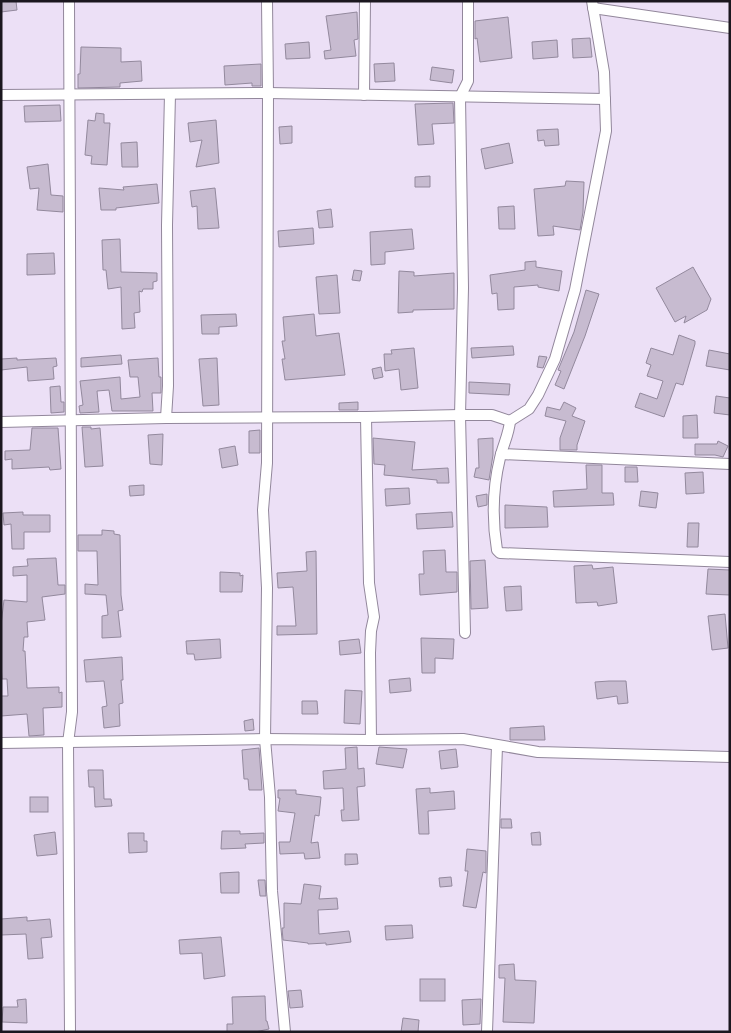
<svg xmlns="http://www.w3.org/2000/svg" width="731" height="1033" font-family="'Space Grotesk',sans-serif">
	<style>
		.building { fill: #c7bbd0; stroke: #93899d }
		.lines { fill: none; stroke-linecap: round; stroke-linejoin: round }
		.minor-casing { stroke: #92879b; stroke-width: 12 }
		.minor { stroke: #fff; stroke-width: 10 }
	</style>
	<rect width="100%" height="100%" fill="#ece0f6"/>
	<g class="building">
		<polygon points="1,1 16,1 17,10 1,12"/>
		<polygon points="357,12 358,39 354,40 356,56 325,59 324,51 331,50 326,16"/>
		<polygon points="508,17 512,58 480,62 477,38 475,39 475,21"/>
		<polygon points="590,38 592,57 573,58 572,39"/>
		<polygon points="557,40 558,57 533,59 532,42"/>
		<polygon points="309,42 310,58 286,59 285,44"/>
		<polygon points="81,47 121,48 121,62 141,61 142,81 120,83 120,87 78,88 78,74 80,74"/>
		<polygon points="394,63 395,81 375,82 374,64"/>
		<polygon points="261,64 261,86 252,86 252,83 225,85 224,66"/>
		<polygon points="432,67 454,70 452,83 430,80"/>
		<polygon points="453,103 454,123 432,124 434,144 418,145 415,104"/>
		<polygon points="60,105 61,121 25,122 24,106"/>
		<polygon points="96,113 104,114 104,123 110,123 107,165 91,164 92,156 85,155 88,120 95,121"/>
		<polygon points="216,120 219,163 196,167 202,140 190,142 188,123"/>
		<polygon points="292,126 292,143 280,144 279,127"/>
		<polygon points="558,129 559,145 545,146 544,140 538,141 537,130"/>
		<polygon points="137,142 138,167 122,167 121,143"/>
		<polygon points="509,143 513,163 485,169 481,149"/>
		<polygon points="48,164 51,195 63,196 63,212 37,210 39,188 30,189 27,167"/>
		<polygon points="430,176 430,187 415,187 415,177"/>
		<polygon points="566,181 584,182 583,212 580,230 553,226 554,235 538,236 534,189 565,186"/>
		<polygon points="157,184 159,203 116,208 116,210 101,210 99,188 124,190 123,187"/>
		<polygon points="215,188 219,228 198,229 197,206 192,207 190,191"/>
		<polygon points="514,206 515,229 499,229 498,207"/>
		<polygon points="331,209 333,227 319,228 317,211"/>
		<polygon points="313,228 314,244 279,247 278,231"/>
		<polygon points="412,229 414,249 385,252 385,264 371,265 370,232"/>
		<polygon points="120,239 121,272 157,273 157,281 153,282 153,289 143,289 142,292 139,291 140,312 134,313 135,328 122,329 121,287 108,289 106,270 103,270 102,240"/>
		<polygon points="54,253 55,274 27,275 27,254"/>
		<polygon points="536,261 536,267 562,271 559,291 538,287 538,285 514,287 514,309 498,310 497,293 492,294 490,275 525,270 525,262"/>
		<polygon points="693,267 711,299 707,310 684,323 686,316 675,322 656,288"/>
		<polygon points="354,270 362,271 360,281 352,280"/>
		<polygon points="399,271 414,272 414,276 454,273 454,309 413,310 413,312 398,313"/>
		<polygon points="337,275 340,313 319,314 316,277"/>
		<polygon points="586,290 599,294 585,336 564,389 555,385 561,371 558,370 574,332"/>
		<polygon points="236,314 237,326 219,327 219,334 202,334 201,315"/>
		<polygon points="314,314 316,336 339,333 345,375 285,380 282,359 285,359 282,341 285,341 283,317"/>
		<polygon points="679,335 695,341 695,344 683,385 676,383 664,417 635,407 640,393 657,399 663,381 647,376 651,365 646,363 651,348 673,355"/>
		<polygon points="513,346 514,355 472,358 471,348"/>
		<polygon points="414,348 418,388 401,390 399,369 385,371 384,354 392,354 391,350"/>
		<polygon points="709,350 730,354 730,370 706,366"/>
		<polygon points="121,355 122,364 81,367 81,358"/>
		<polygon points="539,356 547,357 543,368 537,367"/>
		<polygon points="17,358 17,360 56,358 57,366 53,367 54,379 28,381 27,367 1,370 1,359"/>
		<polygon points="158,358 159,377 161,377 161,393 152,393 153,411 112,411 109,390 97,391 99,412 80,413 79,406 83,405 80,381 120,377 121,399 140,397 138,377 130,377 128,360"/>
		<polygon points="217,358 219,405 203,406 199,359"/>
		<polygon points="381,367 383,377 374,379 372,369"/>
		<polygon points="469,382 510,384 509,395 469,393"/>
		<polygon points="60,386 61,402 64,402 64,412 51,413 50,387"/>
		<polygon points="716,396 730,398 730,415 714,413"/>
		<polygon points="358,402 358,410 339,410 339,403"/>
		<polygon points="564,402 576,408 572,416 585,421 577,445 577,450 560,450 560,438 566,421 545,416 547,407 560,410"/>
		<polygon points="697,415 698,438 683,438 683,416"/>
		<polygon points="82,427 91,427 91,429 100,428 103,466 85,467"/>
		<polygon points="32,428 58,428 61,469 50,470 49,467 12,469 12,459 5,460 5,451 30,450"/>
		<polygon points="260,430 260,453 249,453 249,431"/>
		<polygon points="163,434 162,465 150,464 148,435"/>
		<polygon points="373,438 415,442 412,470 448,468 449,483 437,483 437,480 384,475 385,465 374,464"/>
		<polygon points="493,438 493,455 489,480 474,477 476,468 479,468 478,439"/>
		<polygon points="718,441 728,446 723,457 715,455 695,455 695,444 717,444"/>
		<polygon points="235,446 238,465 222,468 219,449"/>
		<polygon points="586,465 602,465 602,493 613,493 614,505 554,507 553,491 587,489"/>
		<polygon points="625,467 637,467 638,482 625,482"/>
		<polygon points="703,472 704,493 686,494 685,473"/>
		<polygon points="144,485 144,495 130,496 129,486"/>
		<polygon points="409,488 410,504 386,506 385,489"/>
		<polygon points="641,491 658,493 656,508 639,506"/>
		<polygon points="487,494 487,505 478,507 476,496"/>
		<polygon points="505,505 547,507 548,527 505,528"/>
		<polygon points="23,512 23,515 50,515 50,532 24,532 24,549 12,549 11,524 4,525 3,513"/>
		<polygon points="452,512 453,527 417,529 416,514"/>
		<polygon points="688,523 699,523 698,547 687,547"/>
		<polygon points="102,530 114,531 114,534 120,535 121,595 123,610 118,611 121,637 102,638 102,616 108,615 106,595 85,594 85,584 98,585 97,551 78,551 78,535 102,535"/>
		<polygon points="445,550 446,572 457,572 457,592 420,595 419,574 424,574 423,551"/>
		<polygon points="316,551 317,634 277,635 277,626 296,626 293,587 278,588 277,573 307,571 306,552"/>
		<polygon points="56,558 58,585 65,585 65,594 42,597 45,620 27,622 28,637 24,637 23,651 25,651 27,688 59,687 59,693 62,692 62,707 43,708 44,735 29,736 27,714 1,716 1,696 8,696 7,679 2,679 1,665 1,625 4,600 27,602 27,575 13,576 13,567 28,566 27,559"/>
		<polygon points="485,560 488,608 471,609 470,561"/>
		<polygon points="592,565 593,569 613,567 617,603 598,606 597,602 576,603 574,566"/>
		<polygon points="708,569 730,570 730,595 706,594"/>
		<polygon points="220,572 240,573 240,576 243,575 242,592 220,592"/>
		<polygon points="521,586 522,610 506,611 504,587"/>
		<polygon points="725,614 728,648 712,650 708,616"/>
		<polygon points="421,638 454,639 453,659 435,658 435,673 422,673"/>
		<polygon points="220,639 221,658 195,660 194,654 187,654 186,641"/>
		<polygon points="359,639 361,653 340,655 339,641"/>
		<polygon points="122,657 123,680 121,680 123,703 119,704 120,726 104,728 102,707 107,706 104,681 86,682 84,660"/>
		<polygon points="410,678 411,691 390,693 389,680"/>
		<polygon points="609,681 626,681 628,703 618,704 617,696 597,699 595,682"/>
		<polygon points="345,690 362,691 360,724 344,723"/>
		<polygon points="302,701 317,701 318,714 302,714"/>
		<polygon points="253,719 254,730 245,731 244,721"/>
		<polygon points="544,726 545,740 510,740 510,728"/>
		<polygon points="357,747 358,769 364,768 365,786 357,787 359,820 342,821 341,810 344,810 343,788 324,789 323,771 346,769 345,748"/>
		<polygon points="379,747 407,749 403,768 376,764"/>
		<polygon points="259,748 262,790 249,790 248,779 244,779 242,750"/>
		<polygon points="456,749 458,767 441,769 439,751"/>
		<polygon points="88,770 103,770 104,799 111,799 112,806 95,807 94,787 89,787"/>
		<polygon points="430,788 430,793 454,791 455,809 428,811 429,834 419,834 416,789"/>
		<polygon points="278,790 296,790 296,794 321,797 319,816 315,815 311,843 318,842 320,858 305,859 304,853 280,854 279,842 290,842 295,813 278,811 280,798 278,798"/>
		<rect x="30" y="797" width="18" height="15"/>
		<polygon points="501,819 511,819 512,828 501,828"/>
		<polygon points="222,831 240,831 240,834 264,833 264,843 245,844 246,848 221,849"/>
		<polygon points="55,832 57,854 37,856 34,835"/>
		<polygon points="540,832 541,845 532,845 531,833"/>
		<polygon points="128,833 144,833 144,841 147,841 147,852 129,853"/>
		<polygon points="467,849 486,851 486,873 483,872 476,908 463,906 468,871 465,871"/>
		<polygon points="345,854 357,854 358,864 345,865"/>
		<polygon points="239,872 239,893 221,893 220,873"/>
		<polygon points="451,877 452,886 440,887 439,878"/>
		<polygon points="258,880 265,880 266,896 260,896"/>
		<polygon points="304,884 321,886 319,899 337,898 338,909 318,910 319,934 349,931 351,942 326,945 326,943 308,944 308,943 283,940 282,928 284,928 284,903 301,904"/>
		<polygon points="27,917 27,921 50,919 52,937 41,938 43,958 28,959 26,934 1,935 1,919"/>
		<polygon points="412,925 413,938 386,940 385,926"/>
		<polygon points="221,937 225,976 204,979 202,953 180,954 179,940"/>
		<polygon points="514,964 515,980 536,981 534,1023 503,1022 505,978 499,978 499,965"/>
		<rect x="420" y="979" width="25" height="22"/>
		<polygon points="301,990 303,1007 290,1008 288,991"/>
		<polygon points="265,996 266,1021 267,1021 269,1029 255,1032 227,1032 227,1024 233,1024 232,997"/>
		<polygon points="26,999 27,1023 2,1022 3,1007 18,1007 17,1000"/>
		<polygon points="481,999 480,1024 463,1025 462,1000"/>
		<polygon points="403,1018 419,1020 418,1032 401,1032"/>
	</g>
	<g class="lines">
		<g class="minor-casing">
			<g id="minor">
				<polyline points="69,1 72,712 68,743 70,1032"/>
				<polyline points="267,1 268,93 267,463 263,510 267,588 265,739 270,797 272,891 285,1032"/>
				<polyline points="593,8 730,28"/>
				<polyline points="1,95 268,93 605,99"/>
				<polyline points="364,95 365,1"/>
				<polyline points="366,417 369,583 374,617 371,631 370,653 371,740"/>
				<polyline points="166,418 168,386 167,225 170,94"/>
				<polyline points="510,421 529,409 538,395 555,359 575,290 606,131 604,72 592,1"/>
				<path d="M510,421c-1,13 -7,24 -10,37 -7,29 -8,62 -3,92l3,3 230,9"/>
				<polyline points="1,422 166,418 366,417 460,415 492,415 510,421"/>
				<polyline points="501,454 730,464"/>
				<polyline points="465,633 460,415 463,288 460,97 468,81 468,1"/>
				<polyline points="1,743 265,739 371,740 463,739 538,752 730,757"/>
				<polyline points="487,1032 497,746"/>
			</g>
		</g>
		<use href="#minor" class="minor"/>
	</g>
	<rect width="731" height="1033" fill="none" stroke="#1b171f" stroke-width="5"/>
</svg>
